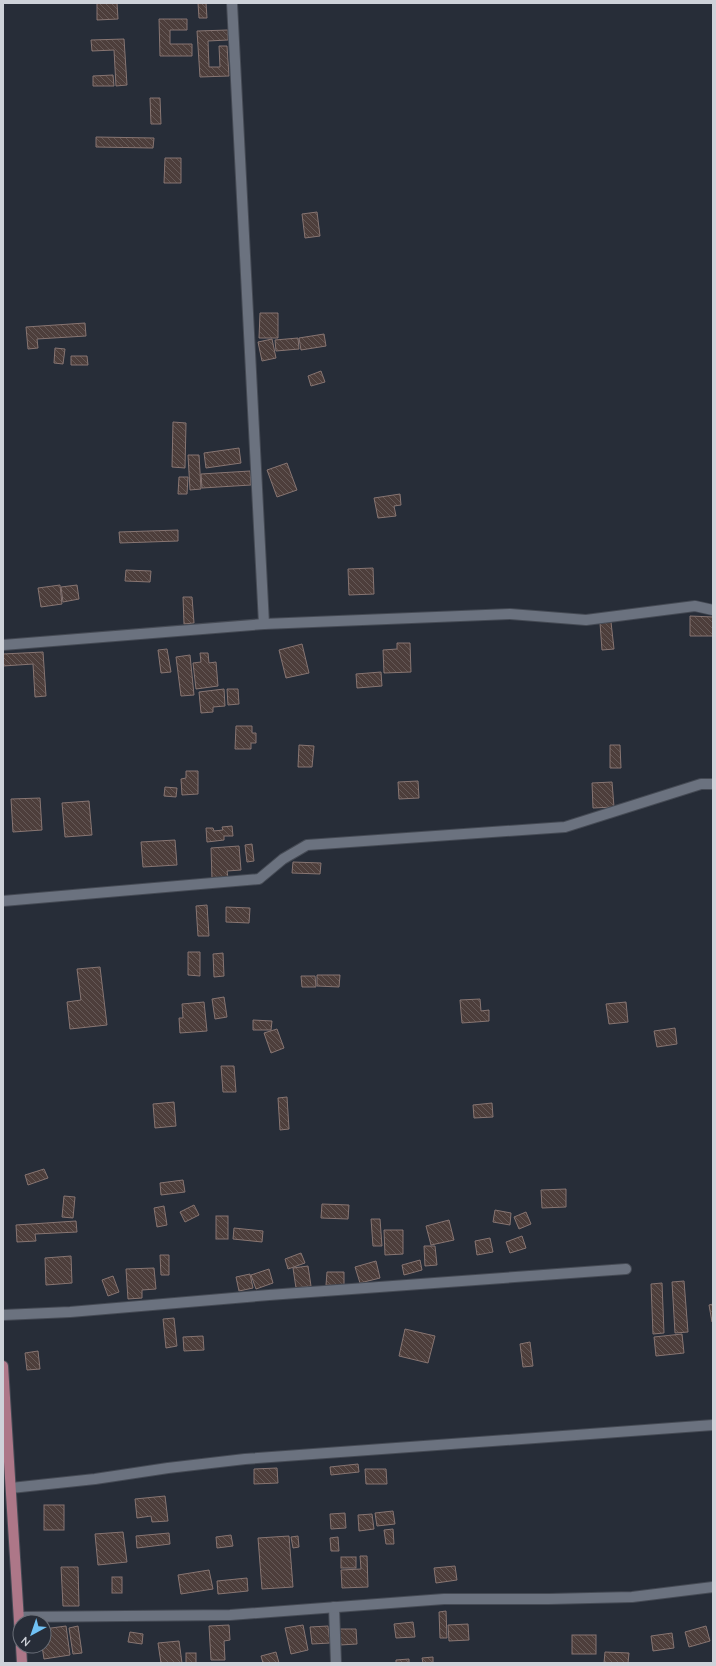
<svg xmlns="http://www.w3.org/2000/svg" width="716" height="1666" font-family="Quicksand,sans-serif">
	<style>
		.building { fill: url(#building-back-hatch); stroke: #877572 }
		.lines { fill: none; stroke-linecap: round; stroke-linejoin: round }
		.street-casing { stroke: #454a54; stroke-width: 12 }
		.primary-casing { stroke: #454a54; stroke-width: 12 }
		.street { stroke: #6b727f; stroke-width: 10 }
		.primary { stroke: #ad7788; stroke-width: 10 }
	</style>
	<defs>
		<pattern id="building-back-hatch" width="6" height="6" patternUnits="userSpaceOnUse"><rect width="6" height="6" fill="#4d3e3b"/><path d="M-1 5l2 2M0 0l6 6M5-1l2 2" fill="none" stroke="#655957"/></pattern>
	</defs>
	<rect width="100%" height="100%" fill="#272d38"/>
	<g class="building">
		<polygon points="97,3 117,3 118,19 97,20"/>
		<polygon points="198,3 206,3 207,18 199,18"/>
		<polygon points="159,19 187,19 187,30 170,30 170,44 192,44 192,56 160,56"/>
		<polygon points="228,30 228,40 208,41 209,67 220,67 219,46 227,46 229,76 200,77 197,31"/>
		<polygon points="124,39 127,85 116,86 114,50 92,51 91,40"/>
		<polygon points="113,75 114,86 93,86 93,76"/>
		<polygon points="150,98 160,98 161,124 151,124"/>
		<polygon points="96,137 154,138 153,148 96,147"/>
		<polygon points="165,158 181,158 181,183 164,183"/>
		<polygon points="317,212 320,236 305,238 302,214"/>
		<polygon points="260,313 278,313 278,338 259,338"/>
		<polygon points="85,323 86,336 37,339 38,348 28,349 26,327"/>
		<polygon points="324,334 326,346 301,350 299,338"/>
		<polygon points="298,338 299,349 276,351 275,340"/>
		<polygon points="272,339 276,358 262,361 258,342"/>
		<polygon points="55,348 65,349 63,364 54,363"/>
		<polygon points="71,356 87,356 88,365 71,365"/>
		<polygon points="321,371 325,382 311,386 308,376"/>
		<polygon points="173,422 186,423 185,468 172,467"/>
		<polygon points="239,448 241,463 206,468 204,453"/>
		<polygon points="188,455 199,455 201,489 190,490"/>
		<polygon points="287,463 297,490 277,497 267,470"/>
		<polygon points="250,471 251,485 202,488 201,474"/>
		<polygon points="179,477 188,477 187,494 178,494"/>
		<polygon points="400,494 401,505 394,506 396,516 378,518 374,498"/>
		<polygon points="178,530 178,541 120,543 119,532"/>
		<polygon points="373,568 374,594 349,595 348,569"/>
		<polygon points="126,570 151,571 150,582 125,581"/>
		<polygon points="60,585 62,604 41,607 38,588"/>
		<polygon points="77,585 79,599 63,602 61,587"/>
		<polygon points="183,597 192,597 194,623 184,624"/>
		<polygon points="690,616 713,617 713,636 690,636"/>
		<polygon points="611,622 614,649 602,650 600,623"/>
		<polygon points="397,643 410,643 411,672 384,673 383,650 397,649"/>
		<polygon points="302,644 309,673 286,678 279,650"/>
		<polygon points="167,649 171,672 161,673 158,650"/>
		<polygon points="43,652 46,696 35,697 33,664 3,666 3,654"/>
		<polygon points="200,653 208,653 209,663 216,662 218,686 196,689 193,663 201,662"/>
		<polygon points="190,655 194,695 181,696 176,657"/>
		<polygon points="381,672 382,686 357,688 356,674"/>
		<polygon points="224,689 225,706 213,707 213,712 201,713 199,692"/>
		<polygon points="227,689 238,689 239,704 228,705"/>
		<polygon points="236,726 252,726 252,733 256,733 256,743 251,743 251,749 235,749"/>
		<polygon points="299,745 314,746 312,767 298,767"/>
		<polygon points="610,745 620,745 621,768 610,768"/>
		<polygon points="186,771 198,771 198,794 182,795 181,779 186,778"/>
		<polygon points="418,781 419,798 399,799 398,782"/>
		<polygon points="612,782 614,807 593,808 592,783"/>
		<polygon points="165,787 177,788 176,797 164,796"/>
		<polygon points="40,798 42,830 13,832 11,799"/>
		<polygon points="89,801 92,835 65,837 62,803"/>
		<polygon points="232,826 233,836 224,836 224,840 207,842 206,828 213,828 214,831 223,830 222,827"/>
		<polygon points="175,840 177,865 143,867 141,842"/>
		<polygon points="252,844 254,861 247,862 245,845"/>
		<polygon points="239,846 241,870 227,871 228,878 212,879 211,848"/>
		<polygon points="293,862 321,863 320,874 292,873"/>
		<polygon points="207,905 209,936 198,936 196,906"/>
		<polygon points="226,907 250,908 249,923 226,922"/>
		<polygon points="188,952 200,952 200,976 188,975"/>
		<polygon points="223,953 224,976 214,977 213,954"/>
		<polygon points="100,967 107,1025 70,1029 67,1002 81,1000 77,969"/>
		<polygon points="317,975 340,975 339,987 317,986"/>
		<polygon points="301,976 315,976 316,987 302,987"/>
		<polygon points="224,997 227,1017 215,1019 212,999"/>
		<polygon points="480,999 481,1011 489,1010 489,1021 462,1023 460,1000"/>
		<polygon points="204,1002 207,1031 180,1033 179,1018 183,1018 182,1004"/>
		<polygon points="626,1002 628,1022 609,1024 606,1004"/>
		<polygon points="253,1020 272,1021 271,1030 253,1030"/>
		<polygon points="675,1028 677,1044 657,1047 654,1031"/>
		<polygon points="277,1029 284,1048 271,1053 264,1033"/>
		<polygon points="221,1066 234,1066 236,1092 223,1092"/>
		<polygon points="287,1097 289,1129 280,1130 278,1098"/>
		<polygon points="174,1102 176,1126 155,1128 153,1104"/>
		<polygon points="492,1103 493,1117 474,1118 473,1105"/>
		<polygon points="44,1169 48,1178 28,1185 25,1175"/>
		<polygon points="183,1180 185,1192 161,1195 160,1183"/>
		<polygon points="566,1189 566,1207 542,1208 541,1190"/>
		<polygon points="64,1196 75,1197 73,1218 62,1217"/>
		<polygon points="322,1204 349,1205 348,1219 321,1218"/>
		<polygon points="194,1205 199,1215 185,1222 180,1212"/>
		<polygon points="164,1206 167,1225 157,1227 154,1208"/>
		<polygon points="495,1210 511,1213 510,1225 493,1222"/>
		<polygon points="526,1212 531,1224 519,1229 514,1217"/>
		<rect x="216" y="1216" width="12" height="23"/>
		<polygon points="371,1219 380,1219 382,1246 373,1246"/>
		<polygon points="449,1220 454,1240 431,1245 426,1226"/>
		<polygon points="76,1221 77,1232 35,1234 36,1241 17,1242 16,1225"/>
		<polygon points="234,1228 263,1231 262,1242 233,1239"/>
		<polygon points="384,1230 403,1230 403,1254 385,1255"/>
		<polygon points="522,1236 526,1248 510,1253 506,1242"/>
		<polygon points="490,1238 493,1252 477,1255 475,1241"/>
		<polygon points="424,1246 435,1246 437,1265 425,1266"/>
		<polygon points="301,1253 305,1263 288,1269 285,1259"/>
		<polygon points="160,1255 169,1255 169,1275 161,1275"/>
		<polygon points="71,1256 72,1283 46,1285 45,1258"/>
		<polygon points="420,1260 422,1270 404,1275 402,1265"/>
		<polygon points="376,1261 380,1278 360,1283 355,1267"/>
		<polygon points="308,1266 311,1286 296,1288 293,1268"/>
		<polygon points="154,1268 156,1289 142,1290 142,1298 128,1299 126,1269"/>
		<polygon points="269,1269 273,1283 256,1289 251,1275"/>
		<polygon points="327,1272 344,1272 344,1286 326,1285"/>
		<polygon points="250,1274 253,1288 239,1291 236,1277"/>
		<polygon points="113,1276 119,1292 108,1296 102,1280"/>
		<polygon points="684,1281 688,1332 675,1333 672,1282"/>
		<polygon points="662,1283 664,1333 653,1334 651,1284"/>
		<polygon points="713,1304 713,1321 712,1322 709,1305"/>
		<polygon points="174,1318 177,1346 166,1348 163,1319"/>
		<polygon points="405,1329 435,1336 428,1363 399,1356"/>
		<polygon points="682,1334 684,1353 656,1356 654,1337"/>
		<polygon points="203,1336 204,1350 184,1351 183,1337"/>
		<polygon points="530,1342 533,1366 523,1367 520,1344"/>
		<polygon points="38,1351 40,1369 27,1370 25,1353"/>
		<polygon points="358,1464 359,1472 331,1475 330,1467"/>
		<polygon points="277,1468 278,1483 254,1484 254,1469"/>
		<polygon points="365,1469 386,1469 387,1484 366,1484"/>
		<polygon points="165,1496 168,1521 152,1522 151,1516 137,1518 135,1499"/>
		<rect x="44" y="1505" width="20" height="25"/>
		<polygon points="393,1511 395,1524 377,1526 375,1513"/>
		<polygon points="345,1513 346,1528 331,1529 330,1514"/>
		<polygon points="372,1514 374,1529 359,1531 358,1515"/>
		<polygon points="393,1529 394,1544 386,1544 384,1530"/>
		<polygon points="123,1532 127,1562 98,1565 95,1534"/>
		<polygon points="169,1533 170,1544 137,1548 136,1536"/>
		<polygon points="231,1535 233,1546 217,1548 216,1537"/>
		<polygon points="289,1536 293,1587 262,1589 258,1538"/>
		<polygon points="298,1536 299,1547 293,1548 291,1537"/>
		<polygon points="338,1537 339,1551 331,1551 330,1538"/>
		<polygon points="360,1556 367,1556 368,1587 342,1588 341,1570 361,1569"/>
		<rect x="341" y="1557" width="15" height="11"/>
		<polygon points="455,1566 457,1580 436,1583 434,1568"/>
		<polygon points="61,1567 78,1567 79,1606 63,1606"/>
		<polygon points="209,1570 213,1589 181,1594 178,1575"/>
		<rect x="112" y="1577" width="10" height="16"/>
		<polygon points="247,1578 248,1591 218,1594 217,1581"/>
		<polygon points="446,1611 447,1638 440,1638 439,1612"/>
		<polygon points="413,1622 415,1637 396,1638 394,1624"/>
		<polygon points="468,1624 469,1640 449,1641 448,1625"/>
		<polygon points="229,1625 230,1640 224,1641 225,1660 211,1660 209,1626"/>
		<polygon points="303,1625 308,1650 291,1654 285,1628"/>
		<polygon points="66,1626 70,1655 44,1659 42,1646 44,1646 44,1629"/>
		<polygon points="78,1626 82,1653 73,1654 69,1628"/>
		<polygon points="328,1626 330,1643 312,1644 310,1627"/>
		<polygon points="706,1626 710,1641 689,1647 685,1632"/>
		<polygon points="339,1629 356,1629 357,1644 340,1645"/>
		<polygon points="130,1632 143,1634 142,1644 128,1642"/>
		<polygon points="672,1633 674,1648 653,1651 651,1636"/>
		<rect x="572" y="1635" width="24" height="19"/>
		<polygon points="179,1641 182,1663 161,1663 158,1643"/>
		<polygon points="276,1652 279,1663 263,1663 261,1656"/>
		<polygon points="605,1652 629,1653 628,1663 604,1663"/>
		<rect x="186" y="1653" width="10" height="10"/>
		<polygon points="433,1657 433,1663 423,1663 422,1658"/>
		<polygon points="409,1659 409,1663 396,1663 396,1660"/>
	</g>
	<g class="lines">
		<g class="street-casing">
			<g id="street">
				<polyline points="232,3 264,624"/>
				<polyline points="3,645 264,624 510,614 586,620 695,606 713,610"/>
				<polyline points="3,901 259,879 283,859 307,845 565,827 701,784 713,784"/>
				<polyline points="3,1315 70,1312 269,1295 626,1269"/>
				<polyline points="11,1488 95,1479 168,1468 245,1459 713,1425"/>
				<polyline points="334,1607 336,1663"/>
				<polyline points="19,1617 230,1615 444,1599 549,1599 632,1597 713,1587"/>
			</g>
		</g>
		<g class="primary-casing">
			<g id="primary">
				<polyline points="3,1366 20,1637"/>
				<polyline points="21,1646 22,1663"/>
			</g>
		</g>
		<use href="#street" class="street"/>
		<use href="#primary" class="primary"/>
	</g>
	<rect width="716" height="1666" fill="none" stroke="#ced2d9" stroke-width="8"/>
	<g transform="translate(32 1634) rotate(220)"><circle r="19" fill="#272d38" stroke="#6a6f78"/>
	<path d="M0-3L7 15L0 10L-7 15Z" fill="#70c1f4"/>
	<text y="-6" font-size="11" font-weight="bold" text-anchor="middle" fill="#ced2d9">N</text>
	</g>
</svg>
